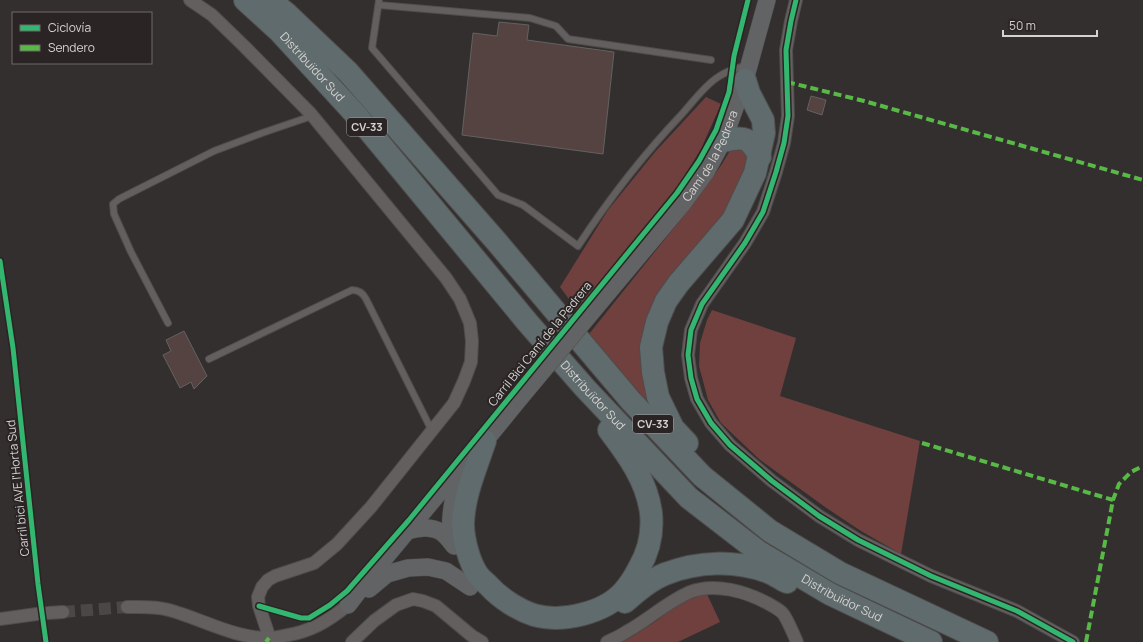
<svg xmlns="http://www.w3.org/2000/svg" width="1143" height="642" font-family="Manrope,sans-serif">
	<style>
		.green { fill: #6f403e }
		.building { fill: #554342; stroke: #646161 }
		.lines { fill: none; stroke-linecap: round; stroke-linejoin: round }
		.street-tunnel { stroke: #4b4747; stroke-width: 12; stroke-dasharray: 12 6; stroke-linecap: butt }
		.lane-casing { stroke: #4f4c4c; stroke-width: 8 }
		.street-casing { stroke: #4f4c4c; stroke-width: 14 }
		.secondary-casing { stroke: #4f4c4c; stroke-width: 18 }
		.highway-casing { stroke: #4f4c4c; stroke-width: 24 }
		.lane { stroke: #635f5f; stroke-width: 6 }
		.street { stroke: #635f5f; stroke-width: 12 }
		.secondary { stroke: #626364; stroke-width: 17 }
		.highway { stroke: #5f6b6c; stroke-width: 22 }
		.secondary-bridge-casing { stroke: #4f4c4c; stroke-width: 18; stroke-linecap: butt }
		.secondary-bridge { stroke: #626364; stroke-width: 17 }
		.quiet { stroke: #58b947; stroke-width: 4; stroke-dasharray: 8 4; stroke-linecap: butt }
		.cycleway-casing { stroke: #2a2524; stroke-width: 8 }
		.cycleway { stroke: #33b770; stroke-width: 5 }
		.labels { text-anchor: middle; stroke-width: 4; stroke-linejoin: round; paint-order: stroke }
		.shield { fill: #2a2524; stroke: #a29e9d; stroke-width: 1 }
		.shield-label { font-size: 11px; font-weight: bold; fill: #d6d2d1 }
		.street-label { font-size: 12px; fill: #d6d2d1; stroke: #2a2524 }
	</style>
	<rect width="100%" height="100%" fill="#332f2f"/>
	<g class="green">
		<polygon points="706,97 721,104 701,149 678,186 577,310 560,287 608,210 655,152"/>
		<polygon points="732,147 745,150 749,158 728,211 660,300 655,411 589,334 697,199 722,164"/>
		<polygon points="712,310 796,338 780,396 920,441 901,554 861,531 825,507 759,459 721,423 708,400 699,366 700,343 707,320"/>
		<polygon points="706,592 720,622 678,642 622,642 633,636 659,619 679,602"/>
	</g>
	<g class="building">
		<polygon points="499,22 529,25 527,40 614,52 603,154 462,135 473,33 497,36"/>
		<polygon points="811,96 826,100 822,115 807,110"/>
		<polygon points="184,331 207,376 194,389 191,382 180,388 163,355 171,351 166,340"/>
	</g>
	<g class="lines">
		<polyline class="street-tunnel" points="63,612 127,607"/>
		<g class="lane-casing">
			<g id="lane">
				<path d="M379,0l-7,48 126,147 25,10 55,41c31,-47 65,-91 104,-132 11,-12 22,-28 36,-37 9,-6 18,-9 28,-11"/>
				<polyline points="379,5 530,18 556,26 568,39 711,60"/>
				<polyline points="168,323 131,252 114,214 113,204 119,199 214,151 262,133 312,116"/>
				<path d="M209,359l143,-69c7,0 11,3 14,9l66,132"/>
			</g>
		</g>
		<g class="street-casing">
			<g id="street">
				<polyline points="190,0 212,15 245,47 311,114 446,278 460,299 470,323 472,341 471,362 464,381 454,403 371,507 337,544 314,563 275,576 268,580 262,587 258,597 259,606 271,642"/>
				<polyline points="796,0 791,21 786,50 788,116 784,143 776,172 763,212 745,243 702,304 691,330 688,355 691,378 697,399 711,423 730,445 772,481 819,516 858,540 931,576 1017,611 1073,642"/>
				<path d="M127,607c14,0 29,-1 42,3 33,9 65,28 99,28 5,0 11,-1 15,-2 27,-4 44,-14 65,-31"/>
				<polyline points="48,613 63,612"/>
				<polyline points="0,619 37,614"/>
				<polyline points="352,642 374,621 396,605 413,599 423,601 436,606 472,636 482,642"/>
				<path d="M607,642c6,-3 13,-6 19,-10 22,-12 41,-30 64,-40 25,-10 57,0 79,12 5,3 12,6 15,11 5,8 9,18 13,27"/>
			</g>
		</g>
		<g class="secondary-casing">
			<g id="secondary">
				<path id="s1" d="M611,289l73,-87 22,-30 17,-31 22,-61 22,-80"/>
				<polyline points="476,450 485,441 520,398"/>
				<path d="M407,531c10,-3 24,-5 34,1 5,3 9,9 13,14"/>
				<path d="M451,542c-2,-25 1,-47 11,-70"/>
				<polyline points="369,589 387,574 408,568 428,567 446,571 470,587"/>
				<polyline points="348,605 374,571 467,459"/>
			</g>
		</g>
		<g class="highway-casing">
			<g id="highway">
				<path id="s2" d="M245,0l34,31 78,85 171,207 57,65 104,110 70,54 71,42 101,48"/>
				<polyline points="270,0 286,13 348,72 496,241 631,401 702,476 770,531 840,573 987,642"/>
				<path d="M723,141c22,-5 26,-4 37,16"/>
				<path d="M485,441c-9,27 -21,54 -22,82 0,16 6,39 15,52 3,4 7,7 11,11 11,12 29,24 45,29 28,8 71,-2 90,-24 6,-7 11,-15 15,-23 10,-17 14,-36 12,-55 -4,-32 -23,-58 -42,-83"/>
				<polyline points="687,443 673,428 658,397 653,372 651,347 657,322 666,301 678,284 733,220 755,173 764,133 763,120 749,93 745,80"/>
				<path d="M625,602c12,-11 25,-22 40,-28 33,-13 70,-14 103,-2 6,2 12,7 19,10"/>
			</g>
		</g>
		<use href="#lane" class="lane"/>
		<use href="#street" class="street"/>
		<use href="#secondary" class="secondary"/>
		<use href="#highway" class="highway"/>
		<g class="secondary-bridge-casing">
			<polyline id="secondary-bridge" points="520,398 611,289"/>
		</g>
		<use href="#secondary-bridge" class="secondary-bridge"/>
		<g class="quiet">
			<polyline points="787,82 864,101 1143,180"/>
			<polyline points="922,443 1113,500"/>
			<polyline points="266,642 269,638"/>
			<polyline points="1086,642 1113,500 1119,484 1131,472 1143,466"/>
		</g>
		<g class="cycleway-casing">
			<g id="cycleway">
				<polyline points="796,0 791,21 786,50 788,116 784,143 776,172 763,212 745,243 702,304 691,330 688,355 691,378 697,399 711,423 730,445 772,481 819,516 858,540 931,576 1017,611 1073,642"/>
				<polyline points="0,261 13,348 38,584 46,642"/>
				<polyline points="259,606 301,618 309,618 330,605 347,591 409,520 677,193 699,161 716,130 729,92 734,56 748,0"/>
			</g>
		</g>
		<use href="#cycleway" class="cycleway"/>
	</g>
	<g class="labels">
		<g class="shield">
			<rect x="347" y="118" width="40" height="18" rx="3"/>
			<rect x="633" y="415" width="40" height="18" rx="3"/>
		</g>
		<g class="shield-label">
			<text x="367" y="131">CV-33</text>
			<text x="653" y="428">CV-33</text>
		</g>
		<g class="street-label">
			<text dy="4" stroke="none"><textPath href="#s2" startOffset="95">Distribuïdor Sud</textPath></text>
			<text dy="4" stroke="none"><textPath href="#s1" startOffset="167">Camí de la Pedrera</textPath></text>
			<text transform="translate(540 344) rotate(-51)" y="4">Carril Bici Camí de la Pedrera</text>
			<text dy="4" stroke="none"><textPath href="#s2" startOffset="527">Distribuïdor Sud</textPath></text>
			<text transform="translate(18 488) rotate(-96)" y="4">Carril bici AVE l'Horta Sud</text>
			<text dy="4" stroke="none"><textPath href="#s2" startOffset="851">Distribuïdor Sud</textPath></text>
		</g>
	</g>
	<rect x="12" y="12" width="140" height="52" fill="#2a2524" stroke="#6f6a69"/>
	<rect x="20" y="25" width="20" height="6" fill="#33b770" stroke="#6f6a69"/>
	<text x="48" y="32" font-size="12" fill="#d6d2d1">Ciclovía</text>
	<rect x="20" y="45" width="20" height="6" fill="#58b947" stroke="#6f6a69"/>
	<text x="48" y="52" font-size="12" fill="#d6d2d1">Sendero</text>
	<path d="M1003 30v6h94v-6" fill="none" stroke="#d6d2d1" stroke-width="2"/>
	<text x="1009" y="30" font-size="12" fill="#d6d2d1" stroke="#2a2524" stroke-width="3" paint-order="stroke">50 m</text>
</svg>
